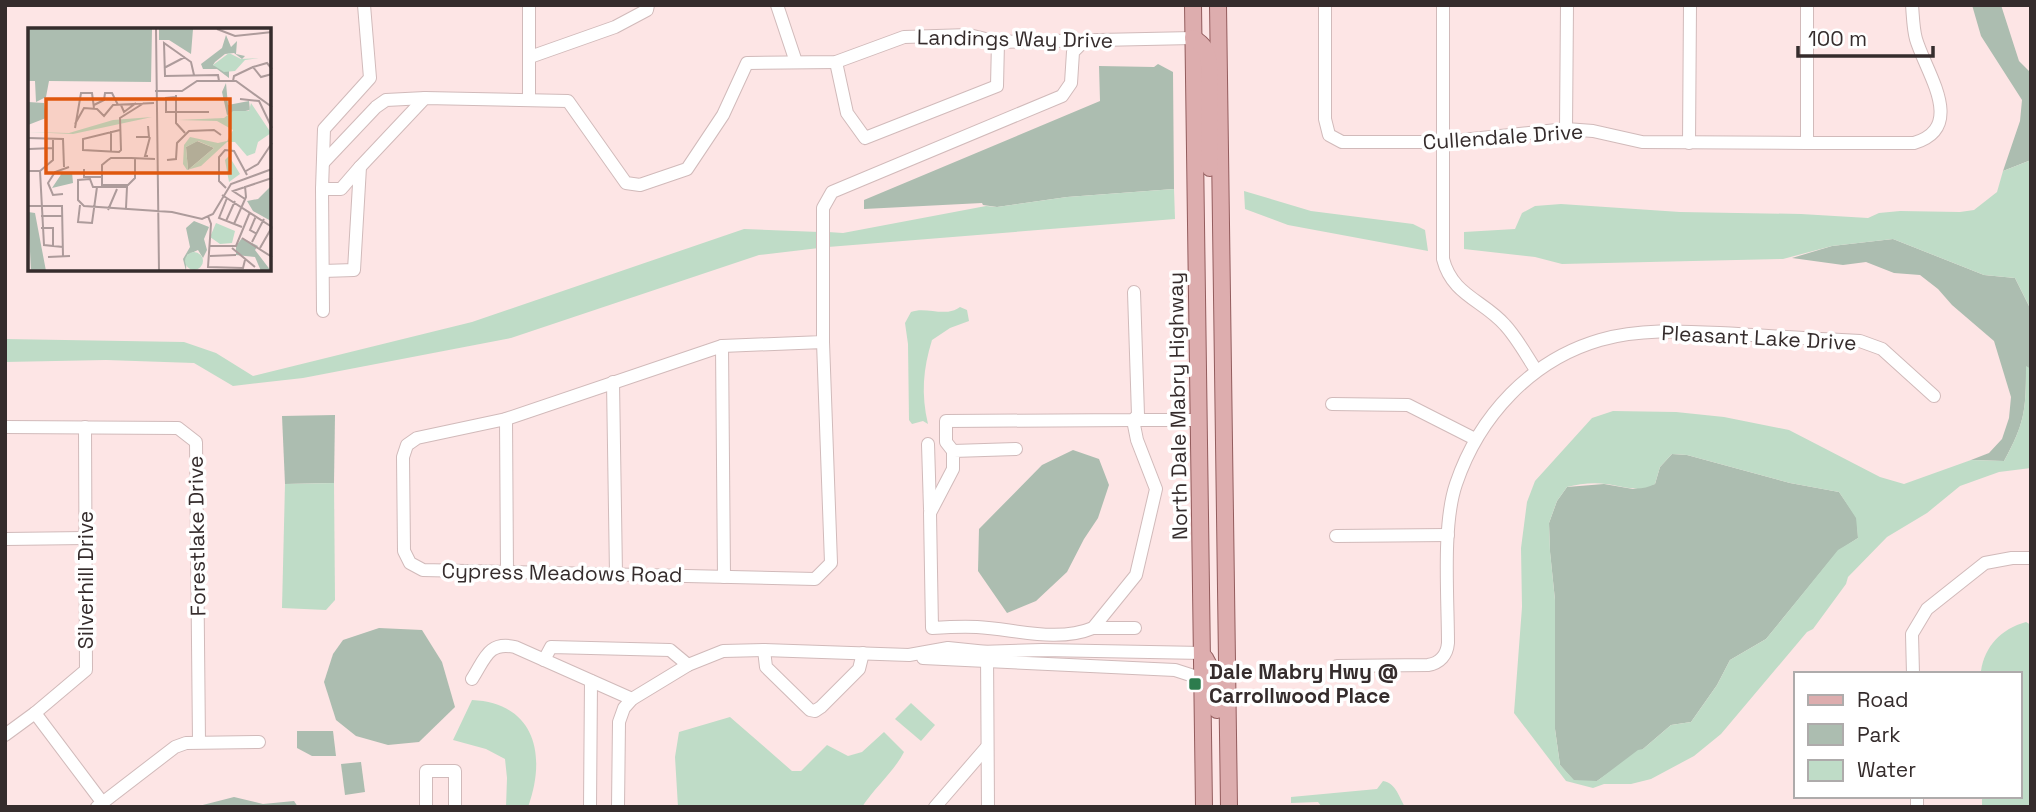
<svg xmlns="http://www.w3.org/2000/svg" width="2036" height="812" font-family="'Space Grotesk',sans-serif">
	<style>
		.green { fill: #acbdb0 }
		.water { fill: #bfdcc7; fill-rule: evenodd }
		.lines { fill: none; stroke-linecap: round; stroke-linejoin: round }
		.minor-casing { stroke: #d1baba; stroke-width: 14 }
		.major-casing { stroke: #935c5d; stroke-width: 18 }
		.minor { stroke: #fff; stroke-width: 12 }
		.major { stroke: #ddadae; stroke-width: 16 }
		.poi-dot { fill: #2c7c4d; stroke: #fff; stroke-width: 2.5 }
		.labels { text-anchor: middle; stroke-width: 7; stroke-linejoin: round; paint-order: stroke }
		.street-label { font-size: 21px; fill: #352c2c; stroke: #fff }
		.poi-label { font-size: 21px; font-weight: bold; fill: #352c2c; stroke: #fff; text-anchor: start }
		.inset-road { fill: none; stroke: #ad9b9b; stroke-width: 2 }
		.view { fill: #df570e; fill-opacity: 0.15; stroke: #df570e; stroke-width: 3.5 }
		.inset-edge { fill: none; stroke: #352c2c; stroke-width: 3.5 }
	</style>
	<rect width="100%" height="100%" fill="#fde5e5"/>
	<g class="green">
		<polygon points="1972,5 2001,5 2019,61 2031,73 2031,160 2003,171 2020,121 2022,100 1981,36"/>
		<polygon points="1158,64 1173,72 1174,189 1067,197 997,207 983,205 982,203 864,209 864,200 1100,101 1099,66 1154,67"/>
		<path d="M1893,239l91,36 31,3 16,32v59l-5,-2c0,43 -1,56 -22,94l-33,-1 18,-7 13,-14 7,-21 2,-21 -17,-56 -42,-36 -14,-16 -18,-14 -26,-2 -28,-11 -23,3 -51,-7 40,-12z"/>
		<polygon points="335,415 334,483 285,484 282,416"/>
		<polygon points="1073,450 1099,459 1109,485 1098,518 1084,539 1067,572 1036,601 1007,613 978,571 979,529 1042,465"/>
		<polygon points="1672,454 1687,455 1790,483 1839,492 1857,518 1858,538 1838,551 1766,639 1730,660 1717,685 1691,722 1671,725 1643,749 1597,781 1574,781 1560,765 1555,729 1555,600 1550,552 1549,523 1557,501 1567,487 1604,484 1633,489 1655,484 1660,467"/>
		<polygon points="379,628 422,630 442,662 455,707 419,742 388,745 356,736 336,720 324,682 333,654 343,640"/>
		<polygon points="333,731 336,756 312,756 297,748 297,731"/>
		<polygon points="361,762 365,792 345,795 341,764"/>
		<polygon points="234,797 263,804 294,801 298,807 195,807"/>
	</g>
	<g class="water">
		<polygon points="2031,160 2031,310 2015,278 1984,275 1893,239 1832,246 1783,259 1562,264 1535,257 1464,249 1464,232 1515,229 1522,213 1535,206 1561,204 1680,212 1801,214 1868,218 1879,213 1900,211 1960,212 1974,210 1997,192 2003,171"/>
		<polygon points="1174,189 1175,219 828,247 828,232 843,233 986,206 997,207 1067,197"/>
		<polygon points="1244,191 1311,211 1413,224 1425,230 1428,251 1288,225 1245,209"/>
		<polygon points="744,229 819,232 819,248 759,255 511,338 303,378 233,386 194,363 106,360 5,362 5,339 184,342 216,353 253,376 472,322"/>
		<path d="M960,307l7,3 2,11 -19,7 -18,12c-9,29 -11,54 -4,84l-5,-3 -11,3 -3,-4 -1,-76 -3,-21 6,-11c15,-6 35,6 49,-5z"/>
		<path d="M2026,366l5,3v99l-32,4 -39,14 -33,27 -40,24 -39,40 -2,7 -33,45 -6,3 -86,102 -27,22 -43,23 -20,5h-27l-11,4 -27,-7 -52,-68 8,-106 -1,-59 6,-46 8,-21 57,-63 21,-7 63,1 48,5 65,13 91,47 24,7 67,-24 33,1c21,-38 22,-52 22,-95zM1672,454l15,1 103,28 49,9 17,26 2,20 -20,12 -72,89 -36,21 -13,25 -26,37 -20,3 -28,24 -5,1 -41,31 -23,-1 -14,-15 -5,-36v-129l-5,-49 -1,-28 8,-22 10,-14c12,-3 26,-5 39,-3 17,2 32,9 49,0l5,-17z"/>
		<polygon points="334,483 335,600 326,610 282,608 285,484"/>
		<path d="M2026,622l5,3v182h-49v-11h38v-122h-39v-3c4,-25 20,-42 45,-49z"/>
		<path d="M472,700c63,3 75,55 56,107h-22l1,-29 -2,-19 -19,-10 -33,-9z"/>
		<polygon points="911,703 935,725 921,741 895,719"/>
		<path d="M730,717l62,54h9l26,-26 21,11 14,-4 22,-20 20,20c-11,21 -29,35 -42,55h-184l-3,-50 4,-25z"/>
		<path d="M1383,781c13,2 16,16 22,26h-83l-4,-5 -27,1v-6l86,-8z"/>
	</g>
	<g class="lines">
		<g class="minor-casing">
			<g id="minor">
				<polyline points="777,5 796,62"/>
				<polyline points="1325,5 1325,119 1329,135 1342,142 1443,142 1566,129 1593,131 1642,142 1807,143"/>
				<path d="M1443,5v254c9,36 40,41 62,66 12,13 21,30 31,45"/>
				<path d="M1807,5v138h107c53,-16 12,-70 2,-104 -3,-11 -3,-23 -4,-34"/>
				<polyline points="530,57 615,27 647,10 648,5"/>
				<polyline points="836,62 847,113 865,138 997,86 998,42"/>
				<polyline points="529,98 529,5"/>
				<polyline points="1566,129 1567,5"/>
				<polyline points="1689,143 1690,5"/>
				<polyline points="323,163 376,107 386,100 425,98"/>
				<polyline points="322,189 341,189 360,167"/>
				<polyline points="323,271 354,270 360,167 425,98 568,101 626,183 640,185 687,169 723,115 747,63 836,62 904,37 969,35 998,42 1193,38"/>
				<polyline points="323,311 322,189 324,129 370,78 364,5"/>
				<polyline points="823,342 722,346 506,419 417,438 407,445 403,457 404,551 410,563 423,570 815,579 831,563 823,342 823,208 832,192 1062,96 1071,83 1073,52 1084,41"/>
				<polyline points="722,346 724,577"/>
				<polyline points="613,382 616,574"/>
				<polyline points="1332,404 1408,405 1475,439"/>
				<polyline points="506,419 507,572"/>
				<polyline points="5,427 178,428 196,442 199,742"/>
				<polyline points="928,444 930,509"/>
				<path d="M1016,449l-63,2v18l-23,44 2,115c15,-1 30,-2 45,-1 38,2 80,16 116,1"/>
				<polyline points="953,451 946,442 946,421 1133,420 1138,415 1134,292"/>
				<polyline points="1336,536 1448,535"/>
				<polyline points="5,539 86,538"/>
				<polyline points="1135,628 1093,628 1136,575 1156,489 1137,440 1133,420 1199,420"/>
				<polyline points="764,650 766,667 810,710 815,711 821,707 859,669 863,653"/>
				<polyline points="979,652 1042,650 1203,653"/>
				<polyline points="987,653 988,807"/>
				<polyline points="923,658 1175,670 1203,679"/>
				<polyline points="544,660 551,647 670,650 688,665"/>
				<path d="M1337,666l91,-1c12,-2 19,-10 20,-22 0,-45 -6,-118 8,-159 23,-68 75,-124 144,-144 45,-13 93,-8 138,-6 41,3 81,5 122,7l22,8 52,47"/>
				<polyline points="1913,674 1912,634 1927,609 1985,563 2012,558 2031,558"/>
				<path d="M472,679c13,-20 16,-38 43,-32l117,52"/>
				<polyline points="35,713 102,802"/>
				<polyline points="5,735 35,713 86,670 85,427"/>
				<polyline points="1917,796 1917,807"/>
				<polyline points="97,807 175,747 186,743 259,742"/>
				<polyline points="426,807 426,771 455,771 455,807"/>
				<polyline points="590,807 591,681"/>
				<polyline points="618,807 619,722 624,708 632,699 688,665 723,651 764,650 909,655 948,648 987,652"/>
				<polyline points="935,807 986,748"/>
			</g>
		</g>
		<g class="major-casing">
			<g id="major">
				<polyline points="1193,5 1204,807"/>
				<polyline points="1218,5 1229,807"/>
				<path d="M1193,38c12,7 14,13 16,26l1,104"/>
				<polyline points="1205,658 1215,677 1217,710"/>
			</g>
		</g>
		<use href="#minor" class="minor"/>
		<use href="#major" class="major"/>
	</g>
	<rect class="poi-dot" x="1188" y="677" width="14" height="14" rx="3.5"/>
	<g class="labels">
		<g class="street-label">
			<text transform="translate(1015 39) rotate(1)" y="7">Landings Way Drive</text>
			<text transform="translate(1503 137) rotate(-4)" y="7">Cullendale Drive</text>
			<text transform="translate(1759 338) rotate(3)" y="7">Pleasant Lake Drive</text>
			<text transform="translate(1178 406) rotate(-91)" y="7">North Dale Mabry Highway</text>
			<text transform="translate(197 536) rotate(-91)" y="7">Forestlake Drive</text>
			<text transform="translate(562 573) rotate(1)" y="7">Cypress Meadows Road</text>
			<text transform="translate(86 580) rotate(-90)" y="7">Silverhill Drive</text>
		</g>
		<g class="poi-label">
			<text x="1209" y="679">Dale Mabry Hwy @<tspan x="1209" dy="24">Carrollwood Place</tspan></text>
		</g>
	</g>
	<g transform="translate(28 28)">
		<rect width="243" height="243" fill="#fde5e5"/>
		<path d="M0,1h124l-1,53 -102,-1 -3,16 -10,5 -1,-21h-7zM131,1h34l-2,25 -22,-14h-10zM198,7l5,12 6,-6 -1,13 9,2 -3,3 -8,-6 -9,1 -10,8 -2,3 16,6v7l-12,-9h-14l-2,-5 21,-16zM198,55l2,22 21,-4 1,9 -23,5 -5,-23zM0,74l16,1 2,15 -18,7zM169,113l17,7 -26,22 -2,-23zM34,145l10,-1 1,11 -21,5zM243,158v35l-18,-10 -6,-10 11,-2zM0,184l7,1 11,58h-15zM166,193l15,6 -5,12 3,11 -4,8 -5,-8 -11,5 -1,16 -3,-12 7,-12 -4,-19zM214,210l16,8 -3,4 16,21h-10l-6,-14 -19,-2v-9z" fill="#acbdb0"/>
		<path d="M201,25l12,6 18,-1 -14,2 -10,11 -11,1 -11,-7zM223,75l20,30 -13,9 -3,11 -8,3 -12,-14h-8l-26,24 -14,4 -4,-6 1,-19 6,-8 28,6 9,-2 6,-11 -16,-9 -39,-1 46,-2 9,-7h16zM170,113l16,7 -26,22 -2,-23zM124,89l-79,17 -45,-2 41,1 44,-13zM201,128l11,18 -11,8 -4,-22zM188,195l19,8 -3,12 -12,1 -10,-7zM157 233a9 9 0 1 1 18 0a9 9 0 1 1-18 0Z" fill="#bfdcc7" fill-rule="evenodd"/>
		<path class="inset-road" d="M128,1l3,242M189,1l18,7 37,-4M136,40l21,-11M244,41l-5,-6 -14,4 8,10 11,-3M166,47l-3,-13 -27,-19 1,33 53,-1 1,6M205,53l1,-5 19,-9M127,63h27l15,-10h39l36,26M148,67v28l9,10M148,69l-10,1v14h43M212,71l19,2 13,27M66,77l10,-5 1,-7h7l6,12M93,77l3,7 12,-9M47,96l9,-16 13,1 7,7 9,-11 41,-2M47,100l6,-35h11l2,15M92,102l-37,9v11l36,2 2,-2 -1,-32 24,-15M83,103v21M108,109h13l-1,-11M0,110l35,1 1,28M0,116v23M1,121l24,-1M120,128h-3l5,-19M107,130v20l-7,7h-26v-20l6,-5 3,-2h20l24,1M139,132l9,-1 1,-16 12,-12 25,-1 7,5M56,141v8h18M0,143h12l13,-11v-22M12,143l4,74 19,2M218,143l12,-7 14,-21M198,160l-7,-7v-24l6,-7 9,1 13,24M35,166l-10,1 -5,-12 7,-11 14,-5M194,167l50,32M199,170l-8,20 23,9M217,171l-12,-8 39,-13M52,177l-2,17 14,1 5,-36M0,178h34l1,50M98,180l1,-21h-34l-3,-8 -12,1v20l6,6 88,6 30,7 11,-5 18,-30 41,-15M80,182l9,-21M13,188h22M180,188l3,8 -3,43 35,1 2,-8M228,188l-6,14 7,4M198,193l9,-20M206,196l12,-27 -1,-11M13,200h12v19M214,210l30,19M224,214l12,-23M182,218h26l14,-34M204,220l23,19M232,220l12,-21M182,228l26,-1M20,229l22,-1"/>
		<path class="view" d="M18,71h184v74h-184z"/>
		<rect width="243" height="243" class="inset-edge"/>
	</g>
	<rect width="2036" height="812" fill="none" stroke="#352c2c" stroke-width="14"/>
	<rect x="1794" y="672" width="228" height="126" fill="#ffffff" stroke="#aeabab" stroke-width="2"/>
	<rect x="1808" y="695" width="35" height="10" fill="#ddadae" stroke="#aeabab" stroke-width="2"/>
	<text x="1857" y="707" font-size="21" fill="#352c2c">Road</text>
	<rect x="1808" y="724" width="35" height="21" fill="#acbdb0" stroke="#aeabab" stroke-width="2"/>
	<text x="1857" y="742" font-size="21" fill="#352c2c">Park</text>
	<rect x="1808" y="760" width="35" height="21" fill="#bfdcc7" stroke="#aeabab" stroke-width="2"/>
	<text x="1857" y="777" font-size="21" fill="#352c2c">Water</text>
	<path d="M1798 46v10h135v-10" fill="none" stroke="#352c2c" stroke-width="3.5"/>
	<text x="1808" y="46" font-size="21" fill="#352c2c" stroke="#ffffff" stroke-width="5" paint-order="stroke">100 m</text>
</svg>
